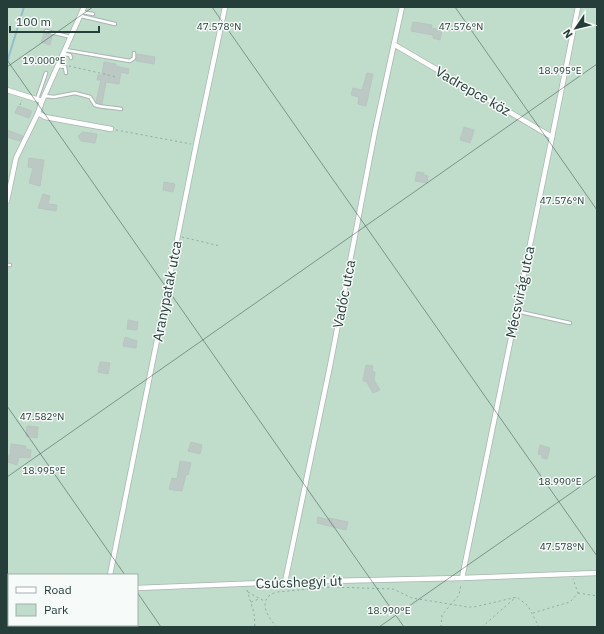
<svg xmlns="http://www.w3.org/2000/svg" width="604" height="634" font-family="'IBM Plex Sans',sans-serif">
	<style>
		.green { fill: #c0dcca; fill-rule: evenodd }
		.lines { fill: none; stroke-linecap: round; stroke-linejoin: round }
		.stream { stroke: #92bfcd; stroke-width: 2 }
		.building { fill: #bbc8c3; stroke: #b8c6c2 }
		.lane-casing { stroke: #a8b5b1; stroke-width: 4.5 }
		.street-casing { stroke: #a8b5b1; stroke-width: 6 }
		.path { stroke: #88aea5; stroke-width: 1; stroke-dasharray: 2 3; stroke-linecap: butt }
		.lane { stroke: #fff; stroke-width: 2.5 }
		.street { stroke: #fff; stroke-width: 4.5 }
		.ticks { fill: none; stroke: #253e39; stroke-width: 1; stroke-opacity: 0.45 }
		.labels { text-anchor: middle; stroke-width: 3; stroke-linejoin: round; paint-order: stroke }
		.street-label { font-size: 14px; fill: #253e39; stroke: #f6faf8 }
		.ticks-label { font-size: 10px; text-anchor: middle; fill: #253e39; stroke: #f6faf8; stroke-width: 3; stroke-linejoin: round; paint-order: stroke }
	</style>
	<rect width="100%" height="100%" fill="#e5edea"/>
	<path class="green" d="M7,7h590v620h-590zM9,575h128v50h-128z"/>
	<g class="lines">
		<polyline class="stream" points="7,62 24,7"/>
	</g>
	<g class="building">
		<polygon points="413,22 432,25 431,28 442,30 440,40 433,38 433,35 411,31"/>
		<polygon points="44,33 52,36 50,45 41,42"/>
		<polygon points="137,54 155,57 154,64 136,61"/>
		<polygon points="104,62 116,64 116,66 129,69 128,74 121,72 119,84 106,82 102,104 96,102 101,80 97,80 98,75 102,75"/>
		<polygon points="367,73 373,74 366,106 358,104 359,97 351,95 353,88 362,90"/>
		<polygon points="18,106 32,111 29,118 15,113"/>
		<polygon points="464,127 474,130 470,143 460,140"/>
		<polygon points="7,130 23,136 20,141 7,137"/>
		<polygon points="83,132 97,134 95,143 81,141 78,136"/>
		<polygon points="29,158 44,160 40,186 29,183 33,168 28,167"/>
		<polygon points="417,172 424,173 424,175 428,176 427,183 415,181"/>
		<polygon points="164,182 175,184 173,192 163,190"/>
		<polygon points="43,194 50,196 48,204 57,205 56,211 38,208"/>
		<polygon points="128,320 138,322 137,330 127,329"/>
		<polygon points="125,337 137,341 136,348 123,346"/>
		<polygon points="100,362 110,363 108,374 98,372"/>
		<polygon points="366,365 373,366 372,371 375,372 374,380 380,390 373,393 366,381 363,381"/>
		<polygon points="27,426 38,427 37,438 26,436"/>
		<polygon points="191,442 202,445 200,454 188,451"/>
		<polygon points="11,444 26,446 26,449 31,450 30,458 19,457 17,465 7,462 7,456 10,456"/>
		<polygon points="540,445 550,448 547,459 542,458 542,455 538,454"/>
		<polygon points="180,461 191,463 188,475 186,474 182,491 177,490 177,491 169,489 172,478 177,479"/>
		<polygon points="318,517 329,520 329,518 348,522 346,530 317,523"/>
	</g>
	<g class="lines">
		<g class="lane-casing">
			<g id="lane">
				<polyline points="82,12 93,14"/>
				<polyline points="81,16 115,24"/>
				<polyline points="46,31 71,37"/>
				<polyline points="65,50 130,61 134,58 134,53"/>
				<polyline points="64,54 70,55 71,58"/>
				<polyline points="58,66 65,67 66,73"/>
				<path d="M45,96l9,1 21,-4 15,4 5,8c9,3 17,2 26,4"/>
				<polyline points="37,99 46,73"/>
				<polyline points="7,265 10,265"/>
				<polyline points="516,311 570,323"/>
			</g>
		</g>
		<g class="street-casing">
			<g id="street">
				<polyline points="395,45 552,137"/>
				<polyline points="7,90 42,101"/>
				<polyline points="38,113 45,117 111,129"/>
				<polyline points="7,201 16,158 38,113 42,101 84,7"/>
				<polyline points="110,575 196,145 225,7"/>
				<polyline points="462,578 552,137 578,7"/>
				<polyline points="285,582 330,366 375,131 402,7"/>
				<polyline points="137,588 285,582 462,578 597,573"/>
			</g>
		</g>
		<g class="path">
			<polyline points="69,66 117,77"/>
			<polyline points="20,105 22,100"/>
			<polyline points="116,130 191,144"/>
			<polyline points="182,237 220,246"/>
			<polyline points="247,590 254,613 255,627"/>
			<polyline points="248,592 264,601"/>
			<polyline points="578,593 597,596"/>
			<polyline points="251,602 259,599"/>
			<polyline points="533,613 570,602 578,593 573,579"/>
			<polyline points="136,625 136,627"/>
			<polyline points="23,627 25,625"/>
			<polyline points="42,627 43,625"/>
			<polyline points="77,627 77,625"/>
			<path d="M277,627c-10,-10 -21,-29 0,-35l54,-5 62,2 19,9 56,9h6l43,-10 11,9 11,21"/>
			<polyline points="441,627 442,615 459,595 461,584"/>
			<polyline points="482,627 516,597"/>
		</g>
		<use href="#lane" class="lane"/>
		<use href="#street" class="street"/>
	</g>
	<path class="ticks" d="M212,7l385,549M455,7l142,203M7,60l397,567M7,67l86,-60M7,406l118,169M7,477l590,-413M137,592l24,35M379,627l218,-152"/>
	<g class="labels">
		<g class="street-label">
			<text transform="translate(473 91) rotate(30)" y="5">Vadrepce köz</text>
			<text transform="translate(167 291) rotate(-79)" y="5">Aranypatak utca</text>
			<text transform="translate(520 292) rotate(-78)" y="5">Mécsvirág utca</text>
			<text transform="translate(344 294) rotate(-79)" y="5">Vadóc utca</text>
			<text transform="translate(299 582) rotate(-2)" y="5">Csúcshegyi út</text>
		</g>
	</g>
	<g class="ticks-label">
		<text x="461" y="30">47.576°N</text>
		<text x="219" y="30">47.578°N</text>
		<text x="44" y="64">19.000°E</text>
		<text x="560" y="74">18.995°E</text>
		<text x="562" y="204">47.576°N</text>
		<text x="42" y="420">47.582°N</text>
		<text x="44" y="474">18.995°E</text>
		<text x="560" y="485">18.990°E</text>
		<text x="562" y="550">47.578°N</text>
		<text x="389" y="614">18.990°E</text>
	</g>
	<rect width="604" height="634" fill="none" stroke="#253e39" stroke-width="16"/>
	<rect x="8" y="574" width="130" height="52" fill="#f6faf8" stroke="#a2afac"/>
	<rect x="16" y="587" width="20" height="6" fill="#ffffff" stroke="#a2afac"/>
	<text x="44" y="594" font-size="12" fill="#253e39">Road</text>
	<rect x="16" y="604" width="20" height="12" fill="#c0dcca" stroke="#a2afac"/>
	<text x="44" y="614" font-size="12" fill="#253e39">Park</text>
	<g transform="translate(576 28) rotate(235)" stroke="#f6faf8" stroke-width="3" paint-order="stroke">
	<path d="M0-3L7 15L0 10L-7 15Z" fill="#253e39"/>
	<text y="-6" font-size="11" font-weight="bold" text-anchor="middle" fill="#253e39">N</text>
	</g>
	<path d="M10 26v6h89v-6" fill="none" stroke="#253e39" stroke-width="2"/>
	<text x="16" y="26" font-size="12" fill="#253e39" stroke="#f6faf8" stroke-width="3" paint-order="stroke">100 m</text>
</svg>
